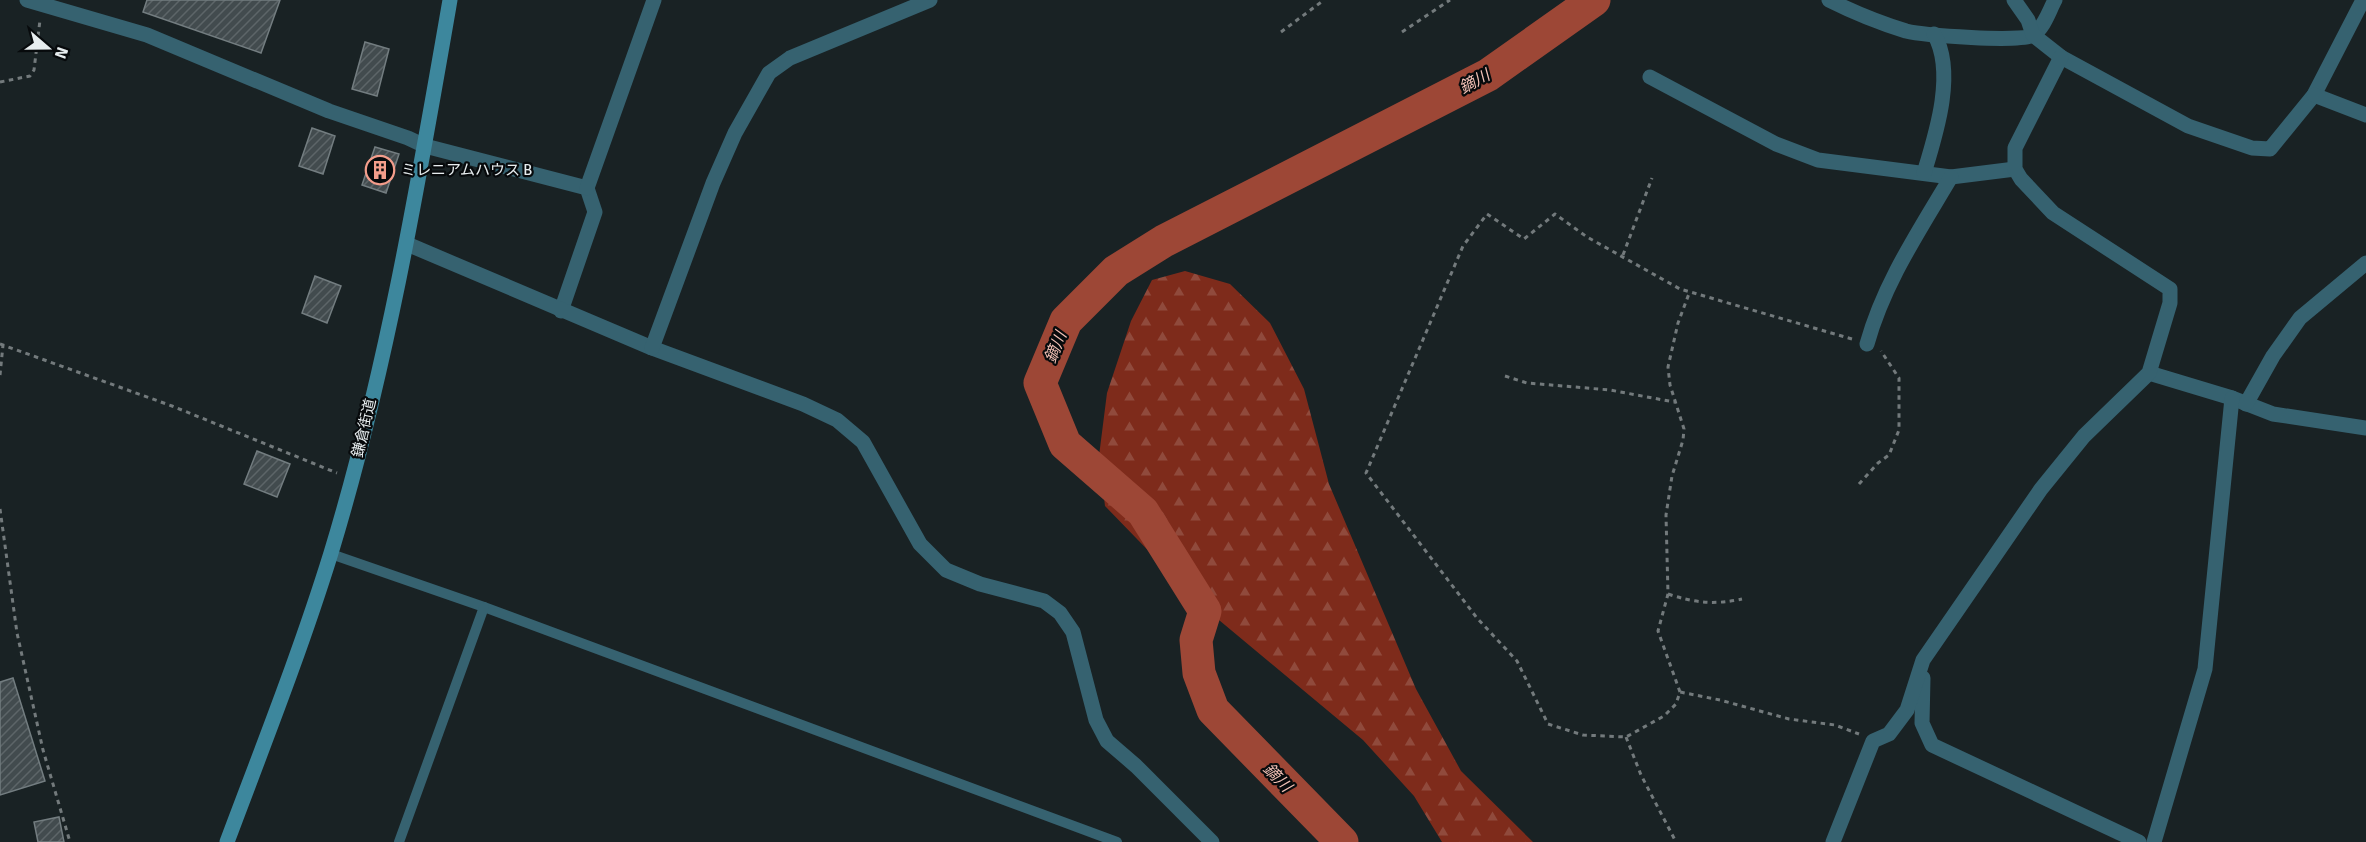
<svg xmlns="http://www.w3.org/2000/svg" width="2366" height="842" font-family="Signika,'Noto Sans JP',sans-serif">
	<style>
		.forest { fill: url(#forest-firs) }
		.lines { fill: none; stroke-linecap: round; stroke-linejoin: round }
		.river { stroke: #9d4736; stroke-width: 33 }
		.building { fill: url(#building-hatch); stroke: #737d80; stroke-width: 1.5 }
		.path { stroke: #737a7c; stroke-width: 3; stroke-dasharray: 4.5 4.5; stroke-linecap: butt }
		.lane { stroke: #366270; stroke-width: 10 }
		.street { stroke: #366270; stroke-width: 15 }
		.secondary { stroke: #3d879d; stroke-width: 15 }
		.labels { text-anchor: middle; stroke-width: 4.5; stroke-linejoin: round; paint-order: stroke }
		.poi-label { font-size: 15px; fill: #e7edef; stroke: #070a0c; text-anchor: start }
		.street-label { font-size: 15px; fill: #e7edef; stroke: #070a0c }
		.water-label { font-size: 16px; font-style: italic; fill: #f2c1b6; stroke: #070a0c }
	</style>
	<defs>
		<pattern id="forest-firs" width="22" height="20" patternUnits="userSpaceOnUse" patternTransform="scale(1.5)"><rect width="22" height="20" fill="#7e2b1b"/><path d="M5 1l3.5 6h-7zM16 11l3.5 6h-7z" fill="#904a3c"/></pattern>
		<pattern id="building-hatch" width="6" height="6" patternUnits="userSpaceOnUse" patternTransform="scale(1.5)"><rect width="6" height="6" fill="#424b4e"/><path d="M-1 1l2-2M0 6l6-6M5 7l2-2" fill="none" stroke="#5d6568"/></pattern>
	</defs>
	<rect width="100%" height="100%" fill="#192224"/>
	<polygon class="forest" points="1185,271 1230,284 1270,323 1304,389 1329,484 1416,689 1461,771 1533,842 1442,842 1414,796 1363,740 1201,605 1105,506 1099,456 1107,393 1131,321 1152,280"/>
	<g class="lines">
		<polyline class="river" points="1342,842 1213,710 1199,673 1196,640 1205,611 1143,512 1065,444 1040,383 1066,321 1116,271 1164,241 1488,75 1594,0"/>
	</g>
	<g class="building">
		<polygon points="147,0 280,0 261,53 143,12"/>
		<polygon points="365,42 389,49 377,96 352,89"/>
		<polygon points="312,128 335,136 323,174 299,166"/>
		<polygon points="375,147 399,154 386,193 362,185"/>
		<polygon points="315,276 341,286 327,323 302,313"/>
		<polygon points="257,451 290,464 277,497 244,484"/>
		<polygon points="13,678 45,781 0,795 0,682"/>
		<polygon points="59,817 64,842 38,842 34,822"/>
	</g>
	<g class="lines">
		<g class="path">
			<polyline points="1281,32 1324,0"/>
			<polyline points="1402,32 1450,0"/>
			<polyline points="0,82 30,76 34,70 40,20"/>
			<polyline points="1623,255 1652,178"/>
			<polyline points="1852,339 1680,289 1587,237 1555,214 1524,239 1487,214 1463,246 1366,473 1477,618 1517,661 1548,724 1583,735 1626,737 1664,716 1676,704 1680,692 1720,700 1789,719 1835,725 1859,734"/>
			<polyline points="0,344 172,406 337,473"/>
			<polyline points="0,375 3,345"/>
			<polyline points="1505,376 1527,383 1610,390 1674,402"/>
			<polyline points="1859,484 1878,463 1889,455 1899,430 1899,378 1881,351"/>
			<polyline points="0,509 17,633 43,750 70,842"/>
			<path d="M1668,594c27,9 46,11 74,5"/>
			<polyline points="1680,692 1658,631 1668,594 1666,515 1672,476 1683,440 1684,429 1670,385 1668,367 1678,323 1690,291"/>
			<polyline points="1626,737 1641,775 1676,842"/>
		</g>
		<g class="lane">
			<polyline points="331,554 484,607 1117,842"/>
			<polyline points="399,842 484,607"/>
		</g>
		<g class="street">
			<polyline points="27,0 147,35 329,111 408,138 425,146 587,188 595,212 561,311"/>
			<path d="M1829,0c24,12 51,23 77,31 16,4 116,12 127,4 11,-7 16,-24 22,-35"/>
			<polyline points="2014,0 2028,20 2033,35 2061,57 2188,126 2252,148 2270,149 2314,95 2363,0"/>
			<polyline points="1650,77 1776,144 1818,160 1951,177 2015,169"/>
			<polyline points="2314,95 2366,115"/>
			<path d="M1924,173c12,-39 32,-101 10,-139"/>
			<polyline points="587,188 654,0"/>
			<polyline points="407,244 652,348 803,404 837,420 863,442 920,544 946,570 980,584 1044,601 1060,613 1073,632 1096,720 1107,741 1136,766 1212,842"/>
			<path d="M1867,344c17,-61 52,-113 84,-167"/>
			<polyline points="652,348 713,183 735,133 769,73 790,58 930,0"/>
			<polyline points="2149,373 2232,398 2273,414 2366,428"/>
			<polyline points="2246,404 2273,356 2300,318 2366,263"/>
			<polyline points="1923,678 1922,723 1932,745 2139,842"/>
			<polyline points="1833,842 1873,741 1889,734 1907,710 1923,660 2041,489 2084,436 2149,373 2170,303 2170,289 2053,213 2021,179 2015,169 2015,148 2061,57"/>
			<polyline points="2154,842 2205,669 2232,398"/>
		</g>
		<path class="secondary" d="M227,842c36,-96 74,-192 104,-289 55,-181 87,-368 119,-553"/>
	</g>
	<defs>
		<g id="building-ring" transform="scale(1.5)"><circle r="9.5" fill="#070a0c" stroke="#f49d8b" stroke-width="1.5"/><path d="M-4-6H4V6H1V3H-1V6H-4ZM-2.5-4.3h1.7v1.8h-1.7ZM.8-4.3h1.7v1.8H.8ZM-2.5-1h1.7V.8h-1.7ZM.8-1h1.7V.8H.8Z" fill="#f49d8b"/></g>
	</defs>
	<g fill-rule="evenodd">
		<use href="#building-ring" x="380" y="170"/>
	</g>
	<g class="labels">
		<g class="poi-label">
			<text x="401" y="175">ミレニアムハウス B</text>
		</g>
		<g class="street-label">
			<text transform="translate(364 428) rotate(-77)" y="5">鎌倉街道</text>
		</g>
		<g class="water-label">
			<text transform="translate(1474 81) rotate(-29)" y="6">鏑川</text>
			<text transform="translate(1055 347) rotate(-68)" y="6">鏑川</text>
			<text transform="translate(1278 777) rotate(46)" y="6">鏑川</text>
		</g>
	</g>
	<g transform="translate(48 48) rotate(110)" stroke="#070a0c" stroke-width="4.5" paint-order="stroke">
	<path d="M0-4.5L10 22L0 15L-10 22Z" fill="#e7edef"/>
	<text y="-9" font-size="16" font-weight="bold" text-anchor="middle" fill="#e7edef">N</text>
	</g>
</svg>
